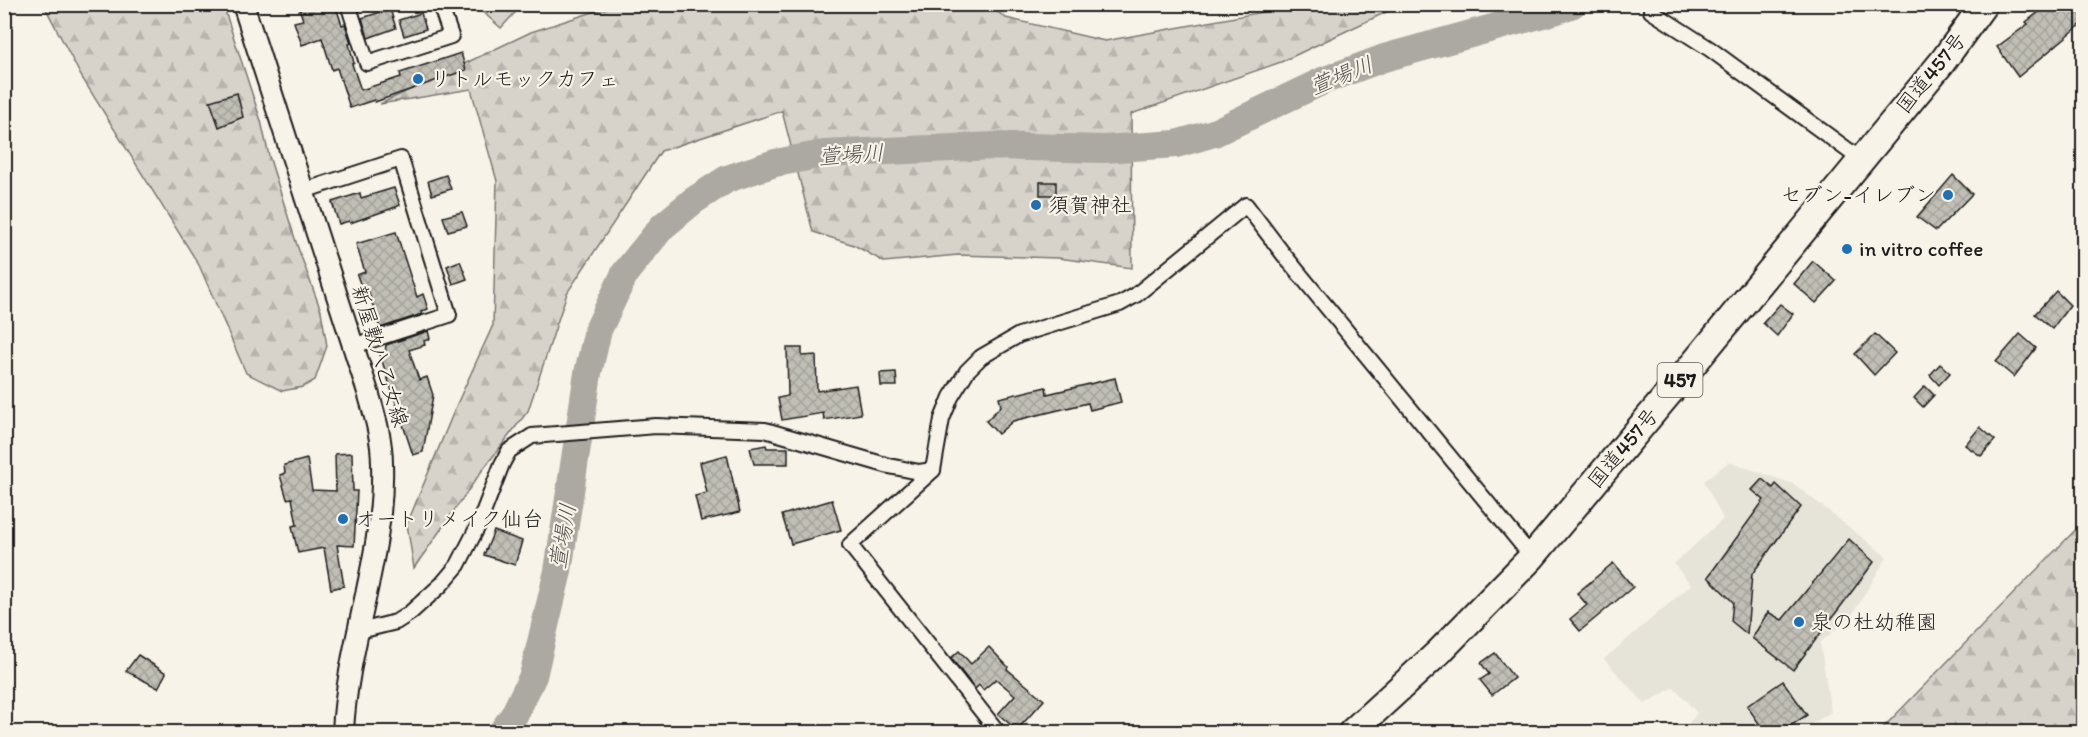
<svg xmlns="http://www.w3.org/2000/svg" width="2088" height="737" font-family="Itim,'Klee One',sans-serif">
	<style>
		.built { fill: #e6e3d9 }
		.grass { fill: #d7d3cb; stroke: #7a7874; stroke-width: 1.5 }
		.forest { fill: url(#forest-firs); stroke: #7a7874; stroke-width: 1.5 }
		.lines { fill: none; stroke-linecap: round; stroke-linejoin: round }
		.river { stroke: #aca9a2; stroke-width: 28 }
		.building { fill: url(#building-cross-hatch); stroke: #1c1c1c; stroke-width: 1.5 }
		.street-casing { stroke: #1c1c1c; stroke-width: 18 }
		.secondary-casing { stroke: #1c1c1c; stroke-width: 24 }
		.highway-casing { stroke: #1c1c1c; stroke-width: 30 }
		.street { stroke: #f7f3e8; stroke-width: 14 }
		.secondary { stroke: #f7f3e8; stroke-width: 20 }
		.highway { stroke: #f7f3e8; stroke-width: 26 }
		.poi-dot { fill: #1f6fb2; stroke: #f7f3e8; stroke-width: 2 }
		.labels { text-anchor: middle; stroke-width: 4.5; stroke-linejoin: round; paint-order: stroke }
		.shield { fill: #f7f3e8; stroke: #5e5c59; stroke-width: 1.5 }
		.shield-label { font-size: 20px; font-weight: bold; fill: #1c1c1c }
		.street-label { font-size: 21px; fill: #1c1c1c; stroke: #f7f3e8 }
		.poi-label { font-size: 21px; fill: #1c1c1c; stroke: #f7f3e8; text-anchor: start }
		.water-label { font-size: 22px; font-style: italic; fill: #565452; stroke: #f7f3e8 }
	</style>
	<defs>
		<pattern id="forest-firs" width="22" height="20" patternUnits="userSpaceOnUse" patternTransform="scale(1.5)"><rect width="22" height="20" fill="#d7d3cb"/><path d="M5 1l3.5 6h-7zM16 11l3.5 6h-7z" fill="#b8b5ae"/></pattern>
		<pattern id="building-cross-hatch" width="8" height="8" patternUnits="userSpaceOnUse" patternTransform="scale(1.5)"><rect width="8" height="8" fill="#c0beb5"/><path d="M0 0l8 8M0 8l8-8" fill="none" stroke="#a4a39b"/></pattern>
	</defs>
	<rect width="100%" height="100%" fill="#f7f3e8"/>
	<filter id="ink" filterUnits="userSpaceOnUse"><feTurbulence type="fractalNoise" baseFrequency=".0167" numOctaves="2"/><feDisplacementMap in="SourceGraphic" scale="12" xChannelSelector="R" yChannelSelector="G"/><feConvolveMatrix kernelMatrix="1 2 1 2 8 2 1 2 1" color-interpolation-filters="sRGB"/></filter>
	<g filter="url(#ink)">
		<polygon class="built" points="1729,462 1794,484 1887,557 1852,615 1820,643 1831,712 1799,732 1691,732 1687,726 1697,713 1674,687 1645,704 1604,659 1691,585 1674,564 1723,519 1704,481"/>
		<polygon class="grass" points="475,5 522,5 501,28"/>
		<g class="forest">
			<polygon points="44,5 223,5 261,121 269,156 297,245 321,311 327,346 315,380 303,387 282,391 246,373 199,265 81,76"/>
			<polygon points="615,5 988,5 1006,18 1105,41 1301,5 1401,5 1281,62 1131,114 1132,268 1058,258 958,255 884,262 854,245 813,232 782,111 661,151 567,293 528,411 481,472 414,568 407,524 457,404 493,325 497,181 471,89 380,104 531,32"/>
			<polygon points="2083,522 2083,732 1879,732"/>
		</g>
		<g class="lines">
			<polyline class="river" points="502,732 514,715 533,676 547,617 558,571 588,373 598,330 625,273 662,227 693,201 727,179 775,163 824,154 994,146 1104,149 1176,144 1214,133 1325,80 1384,58 1554,11 1573,4"/>
		</g>
		<g class="building">
			<polygon points="298,4 335,4 342,25 345,24 351,43 349,44 354,63 352,64 361,90 401,77 400,73 461,53 466,70 375,102 374,100 350,108 337,68 332,70 322,38 302,45 294,22 303,20"/>
			<polygon points="2049,4 2084,4 2084,22 2018,77 1997,47 2028,24 2026,22"/>
			<polygon points="390,9 396,28 368,38 362,18"/>
			<polygon points="421,13 426,29 404,36 399,20"/>
			<polygon points="237,93 243,117 219,127 210,101"/>
			<polygon points="446,175 451,189 432,195 428,181"/>
			<polygon points="1953,175 1972,194 1936,231 1917,217"/>
			<rect x="1040" y="182" width="16" height="13"/>
			<polygon points="394,188 400,205 396,207 350,223 349,221 339,224 332,202 360,193 361,198"/>
			<polygon points="462,212 467,226 448,231 443,217"/>
			<polygon points="396,232 417,297 423,294 428,309 421,312 422,314 380,328 368,290 363,292 357,275 365,272 356,244"/>
			<polygon points="460,261 467,279 453,284 447,266"/>
			<polygon points="1813,261 1836,281 1816,303 1794,284"/>
			<polygon points="2056,291 2070,305 2052,329 2035,314"/>
			<polygon points="1780,304 1793,314 1777,336 1763,323"/>
			<polygon points="428,331 430,339 424,341 425,345 409,350 419,380 427,377 433,395 423,452 413,455 380,355 385,353 386,345"/>
			<polygon points="1875,334 1895,353 1874,375 1855,354"/>
			<polygon points="2020,334 2036,348 2014,377 1996,362"/>
			<polygon points="787,348 802,348 802,356 816,355 817,391 856,385 861,414 824,420 823,413 782,420 778,398 788,396"/>
			<polygon points="1940,364 1950,373 1939,385 1930,375"/>
			<polygon points="896,372 897,386 881,386 880,373"/>
			<polygon points="1115,378 1121,402 1090,410 1088,403 1013,421 998,434 986,421 1001,406 999,398 1046,387 1047,394"/>
			<polygon points="1925,386 1934,395 1923,407 1914,398"/>
			<polygon points="1980,427 1995,440 1981,456 1965,445"/>
			<polygon points="766,445 767,448 788,448 788,464 754,464 750,448"/>
			<polygon points="352,453 353,491 357,491 354,546 337,545 344,586 331,589 324,548 298,553 292,526 297,525 292,498 287,499 280,475 285,473 284,465 307,459 312,490 336,491 335,454"/>
			<polygon points="727,455 740,512 701,521 695,496 707,493 700,462"/>
			<polygon points="1762,479 1773,488 1776,484 1801,507 1752,574 1747,634 1731,621 1733,602 1708,577 1764,500 1752,490"/>
			<polygon points="832,500 841,530 791,544 782,515"/>
			<polygon points="494,531 522,541 515,565 484,555"/>
			<polygon points="1849,539 1874,562 1793,670 1752,638 1768,612 1782,620"/>
			<polygon points="1613,563 1633,587 1580,631 1570,619 1587,605 1577,593"/>
			<polygon points="989,647 1008,667 1007,669 1044,700 1017,730 998,714 1015,695 996,679 983,690 979,685 975,689 951,658 959,651 971,664"/>
			<polygon points="1495,653 1514,678 1492,695 1480,680 1489,674 1481,663"/>
			<polygon points="138,655 166,673 158,688 126,671"/>
			<polygon points="1783,681 1807,715 1781,732 1765,732 1747,706"/>
		</g>
		<g class="lines">
			<g class="street-casing">
				<g id="street">
					<polyline points="348,4 367,63 451,36 440,4"/>
					<polyline points="1651,11 1710,49 1860,159"/>
					<polyline points="303,191 401,159 449,315 353,346"/>
					<polyline points="360,631 396,622 410,613 441,585 458,565 478,526 502,464 509,451 532,436 656,426 765,430 889,466 919,472 933,470"/>
					<polyline points="998,732 850,545 933,470 942,419 951,397 967,371 981,357 1019,335 1120,304 1136,295 1246,205 1284,255 1532,557"/>
				</g>
			</g>
			<g class="secondary-casing">
				<path id="secondary" d="M243,4l125,388c7,24 14,47 14,72 3,92 -35,178 -39,268"/>
			</g>
			<g class="highway-casing">
				<polyline id="highway" points="1352,732 1439,652 1532,557 1695,362 1943,61 1984,4"/>
			</g>
			<use href="#street" class="street"/>
			<use href="#secondary" class="secondary"/>
			<use href="#highway" class="highway"/>
		</g>
	</g>
	<g class="poi-dot">
		<circle cx="418" cy="79" r="6"/>
		<circle cx="1948" cy="195" r="6"/>
		<circle cx="1036" cy="205" r="6"/>
		<circle cx="1847" cy="249" r="6"/>
		<circle cx="343" cy="519" r="6"/>
		<circle cx="1799" cy="622" r="6"/>
	</g>
	<g class="labels">
		<rect class="shield" x="1657.5" y="363" width="45" height="34" rx="4.5"/>
		<g class="shield-label">
			<text x="1680" y="387">457</text>
		</g>
		<g class="street-label">
			<text transform="translate(1931 73) rotate(-51)" y="7">国道457号</text>
			<text transform="translate(380 356) rotate(73)" y="7">新屋敷八乙女線</text>
			<text transform="translate(1623 448) rotate(-50)" y="7">国道457号</text>
		</g>
		<g class="poi-label">
			<text x="430" y="86">リトルモックカフェ</text>
			<text x="1936" y="202" text-anchor="end">セブン-イレブン</text>
			<text x="1048" y="212">須賀神社</text>
			<text x="1859" y="256">in vitro coffee</text>
			<text x="355" y="526">オートリメイク仙台</text>
			<text x="1811" y="629">泉の杜幼稚園</text>
		</g>
		<g class="water-label">
			<text transform="translate(1341 75) rotate(-22)" y="8">萱場川</text>
			<text transform="translate(851 154) rotate(-4)" y="8">萱場川</text>
			<text transform="translate(562 536) rotate(-80)" y="8">萱場川</text>
		</g>
	</g>
	<rect width="2088" height="737" fill="none" stroke="#f7f3e8" stroke-width="24"/>
	<rect x="12" y="12" width="2064" height="713" fill="none" stroke="#1c1c1c" stroke-width="2" filter="url(#ink)"/>
</svg>
